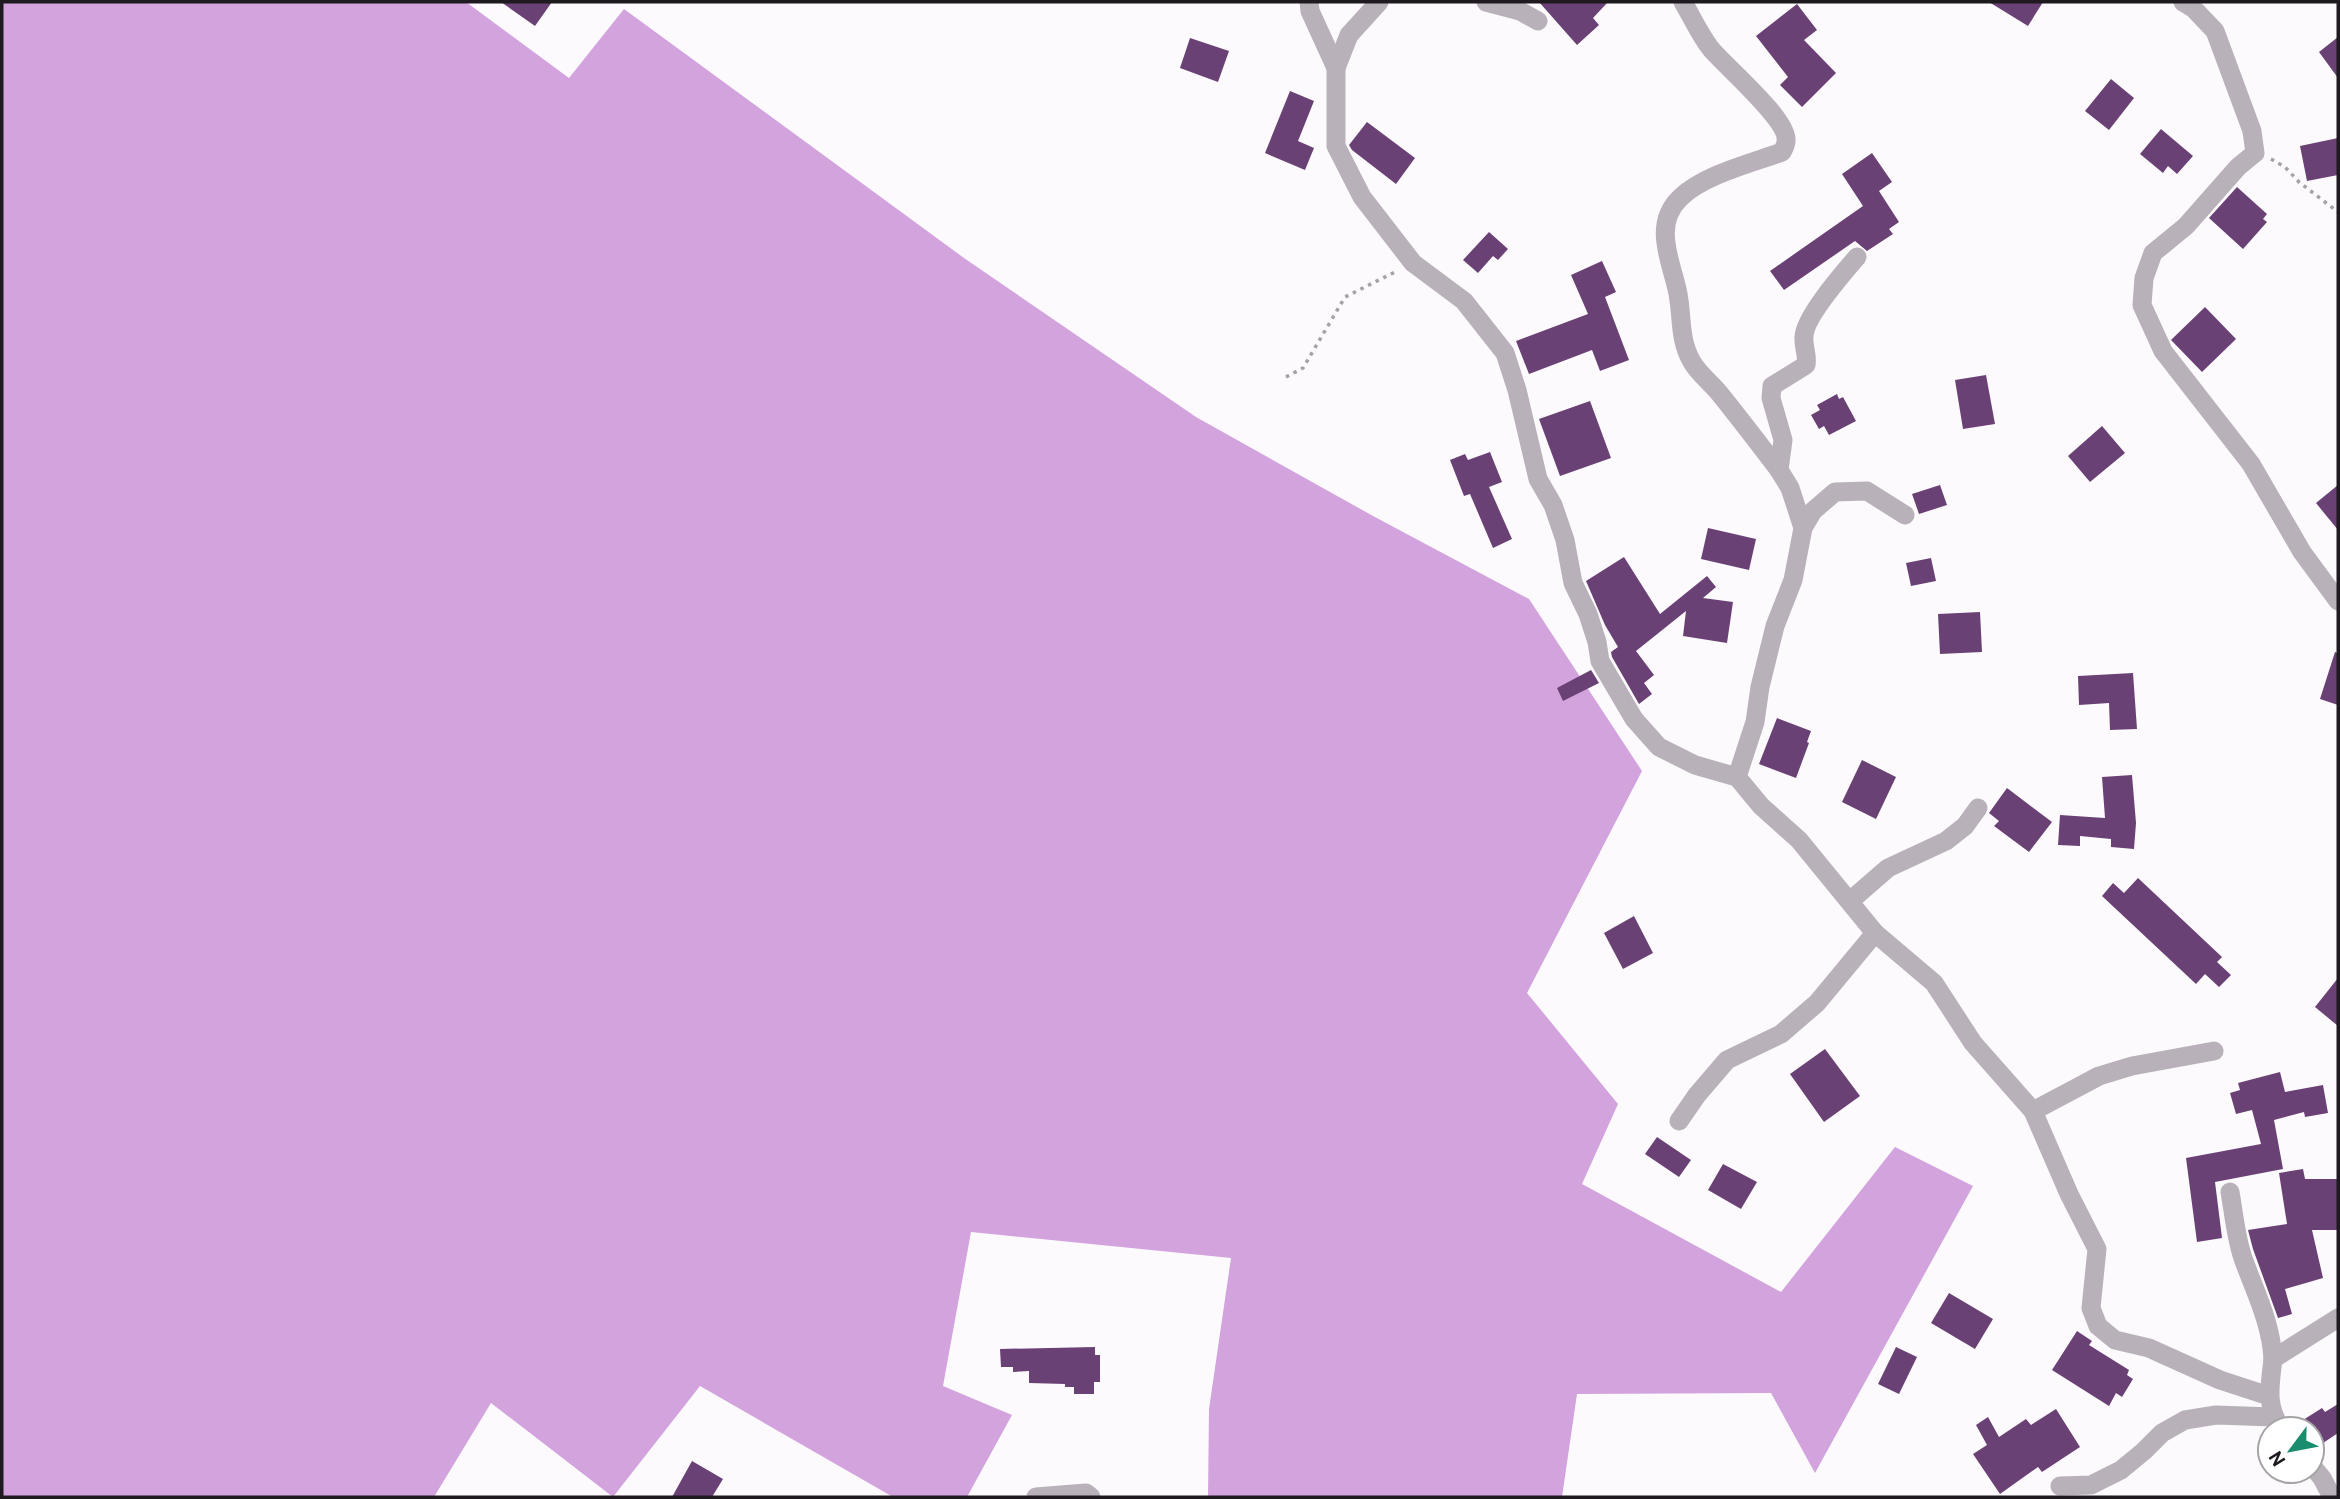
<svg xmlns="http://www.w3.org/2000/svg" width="2340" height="1499" font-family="Overpass,sans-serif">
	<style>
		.forest { fill: #d2a3dd }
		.building { fill: #6a4174 }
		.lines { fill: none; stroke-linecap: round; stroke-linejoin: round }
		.path { stroke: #a5a1a6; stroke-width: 3.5; stroke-dasharray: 3.5 5; stroke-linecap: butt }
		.street { stroke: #b8b1b9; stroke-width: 19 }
	</style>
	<rect width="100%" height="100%" fill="#fdfafe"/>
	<polygon class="forest" points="2,2 466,2 569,78 624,9 964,258 1196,417 1373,516 1529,599 1642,771 1527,993 1618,1104 1582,1184 1781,1292 1895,1147 1973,1186 1815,1473 1771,1393 1577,1394 1562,1497 1208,1497 1209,1409 1231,1258 971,1232 943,1386 1012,1415 967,1497 893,1497 700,1386 613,1497 491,1403 434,1497 2,1497"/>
	<g class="building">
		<polygon points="501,2 552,2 535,26"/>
		<polygon points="1539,2 1608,2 1593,18 1599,25 1577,45"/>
		<polygon points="1989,2 2043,2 2028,26"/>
		<polygon points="1797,4 1817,30 1804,40 1836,73 1802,107 1780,85 1788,77 1756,36"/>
		<polygon points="2338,37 2338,78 2319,52"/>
		<polygon points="1190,38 1229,51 1218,82 1180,68"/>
		<polygon points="2111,79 2134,98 2109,130 2085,111"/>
		<polygon points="1290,91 1314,101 1298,141 1314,148 1305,170 1265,153"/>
		<polygon points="1367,122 1415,158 1396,184 1352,150 1349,145"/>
		<polygon points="2161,129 2193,156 2177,174 2168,166 2163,173 2140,154"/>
		<polygon points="2338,138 2338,175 2307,181 2300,146"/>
		<polygon points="1872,153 1892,182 1879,191 1899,222 1889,229 1893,234 1867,251 1855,241 1784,290 1770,271 1863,206 1842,174"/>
		<polygon points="2237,187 2267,214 2263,219 2267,222 2243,249 2209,218"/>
		<polygon points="1489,232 1508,249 1498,260 1493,256 1478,273 1463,260"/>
		<polygon points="1602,261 1616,292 1605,297 1629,360 1600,371 1592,350 1529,374 1516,341 1588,314 1571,275"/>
		<polygon points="2205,307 2236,339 2202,372 2171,340"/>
		<polygon points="1986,375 1995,424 1963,429 1955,380"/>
		<polygon points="1837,394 1839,399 1843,397 1856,421 1829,435 1824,426 1819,429 1811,415 1820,410 1817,405"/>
		<polygon points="1590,401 1611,458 1560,476 1539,419"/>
		<polygon points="2102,426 2125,453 2090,482 2068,456"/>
		<polygon points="1490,452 1502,482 1489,487 1512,539 1493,548 1470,494 1464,496 1450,460 1465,454 1468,460"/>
		<polygon points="1940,485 1947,505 1919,514 1912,494"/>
		<polygon points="2338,485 2338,530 2316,503"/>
		<polygon points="1708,528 1756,539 1749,570 1701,559"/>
		<polygon points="1624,557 1660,614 1707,576 1716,587 1703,598 1733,602 1727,643 1683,636 1686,611 1636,651 1654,675 1644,683 1652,694 1639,704 1612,657 1611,652 1618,647 1605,625 1586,581"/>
		<polygon points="1931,558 1936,581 1911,586 1906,563"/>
		<polygon points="1980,612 1982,652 1940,654 1938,614"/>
		<polygon points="2335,652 2338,653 2338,705 2320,699"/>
		<polygon points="1591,670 1599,683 1563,701 1557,688"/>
		<polygon points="2133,673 2137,729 2110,730 2109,703 2079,705 2078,676"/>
		<polygon points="1777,718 1811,731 1807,742 1809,743 1796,778 1759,764"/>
		<polygon points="1862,760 1896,777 1876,819 1842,802"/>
		<polygon points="2132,775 2136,823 2134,849 2111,847 2111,839 2080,836 2080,846 2058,845 2060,815 2105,818 2102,777"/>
		<polygon points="2007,788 2052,822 2029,852 1994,826 1999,821 1989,813"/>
		<polygon points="2138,878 2222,957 2217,962 2231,975 2219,987 2205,974 2196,984 2102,896 2113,883 2124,893"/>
		<polygon points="1634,916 1653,953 1623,969 1604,933"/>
		<polygon points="2338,978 2338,1026 2315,1007"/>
		<polygon points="1825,1049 1860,1096 1824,1122 1790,1074"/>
		<polygon points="2280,1072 2285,1092 2323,1085 2328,1113 2305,1117 2304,1112 2274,1120 2283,1169 2215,1182 2222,1238 2197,1242 2186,1158 2261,1144 2252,1110 2236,1114 2230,1093 2240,1090 2238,1083"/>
		<polygon points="1657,1137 1691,1160 1679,1177 1645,1154"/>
		<polygon points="1723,1164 1757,1182 1741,1209 1708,1190"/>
		<polygon points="2303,1169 2305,1179 2338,1179 2338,1230 2312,1230 2323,1278 2285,1289 2292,1314 2278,1318 2253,1249 2248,1230 2287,1224 2279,1173"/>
		<polygon points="1949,1293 1993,1319 1975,1349 1931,1323"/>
		<polygon points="2077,1331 2092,1341 2089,1345 2129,1370 2127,1375 2133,1379 2122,1397 2116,1393 2109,1406 2052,1370"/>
		<polygon points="1095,1347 1095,1355 1100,1355 1100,1382 1094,1382 1094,1394 1074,1394 1074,1387 1065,1387 1065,1384 1029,1383 1029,1371 1013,1372 1013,1367 1001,1367 1000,1349"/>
		<polygon points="1896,1347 1917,1357 1899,1394 1878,1384"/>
		<polygon points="2338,1404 2338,1433 2320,1445 2312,1433 2312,1429 2309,1429 2303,1420 2322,1408 2325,1412"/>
		<polygon points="2056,1409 2080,1447 2042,1472 2038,1467 2000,1494 1973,1454 1987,1445 1976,1425 1988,1417 1999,1437 2026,1419 2031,1425"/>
		<polygon points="692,1461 723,1479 712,1497 672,1497"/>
	</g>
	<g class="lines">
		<g class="path">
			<polyline points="2271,159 2285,167 2299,182 2338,212"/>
			<polyline points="1286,377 1303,368 1345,297 1395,272"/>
		</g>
		<g class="street">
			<polyline points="1309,2 1310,11 1336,68 1336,146 1362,197 1413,263 1464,301 1505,353 1517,390 1538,479 1553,505 1565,540 1573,583 1588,614 1597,642 1600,661 1634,719 1659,747 1695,765 1737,777 1761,806 1799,840 1875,933 1934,983 1973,1043 2033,1111 2069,1194 2097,1249 2091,1308 2098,1326 2115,1340 2149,1348 2220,1380 2269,1396"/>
			<polyline points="1486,2 1520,11 1538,21"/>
			<path d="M1683,2c9,15 17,33 28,47 15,18 78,71 75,92 0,4 -2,7 -4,11 -30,11 -79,23 -102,46 -27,26 -10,61 -3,91 6,25 1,49 15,73 7,12 19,21 28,32 20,25 40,51 59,76"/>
			<polyline points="2183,2 2193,8 2215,31 2252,131 2255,153 2238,167 2186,226 2153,253 2144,278 2142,305 2163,351 2251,464 2302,552 2338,601"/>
			<polyline points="1336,68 1349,35 1379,2"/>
			<path d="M1803,528l-13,-40 -11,-18 4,-30 -12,-42 1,-12 34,-21c2,-10 -3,-18 -2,-28 0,-19 40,-65 53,-80"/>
			<polyline points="1737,777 1755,722 1760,687 1775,626 1793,580 1803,528 1813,511 1835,492 1867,491 1905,515"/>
			<polyline points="1850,901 1888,868 1946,841 1965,826 1978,808"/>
			<polyline points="2033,1111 2099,1076 2132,1066 2214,1051"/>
			<polyline points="1679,1121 1697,1095 1727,1060 1781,1034 1817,1003 1875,933"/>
			<path d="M2230,1192c4,22 6,48 14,69 12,33 27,62 29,98"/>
			<path d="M2282,1429c-17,-22 -12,-44 -9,-70l65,-41"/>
			<polyline points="2312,1466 2322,1478 2332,1497"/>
			<polyline points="2060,1486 2091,1485 2121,1470 2144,1451 2162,1433 2185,1420 2216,1415 2273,1417"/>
			<polyline points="1036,1497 1086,1493 1091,1497"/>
		</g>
	</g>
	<rect width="2340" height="1499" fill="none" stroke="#1f1a20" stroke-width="7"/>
	<g transform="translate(2291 1450) rotate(238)"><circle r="33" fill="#ffffff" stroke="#a5a3a6" stroke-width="2"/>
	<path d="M0-5L12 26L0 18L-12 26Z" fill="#1a8d6f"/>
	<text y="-10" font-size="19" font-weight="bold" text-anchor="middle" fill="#1f1a20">N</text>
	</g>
</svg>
